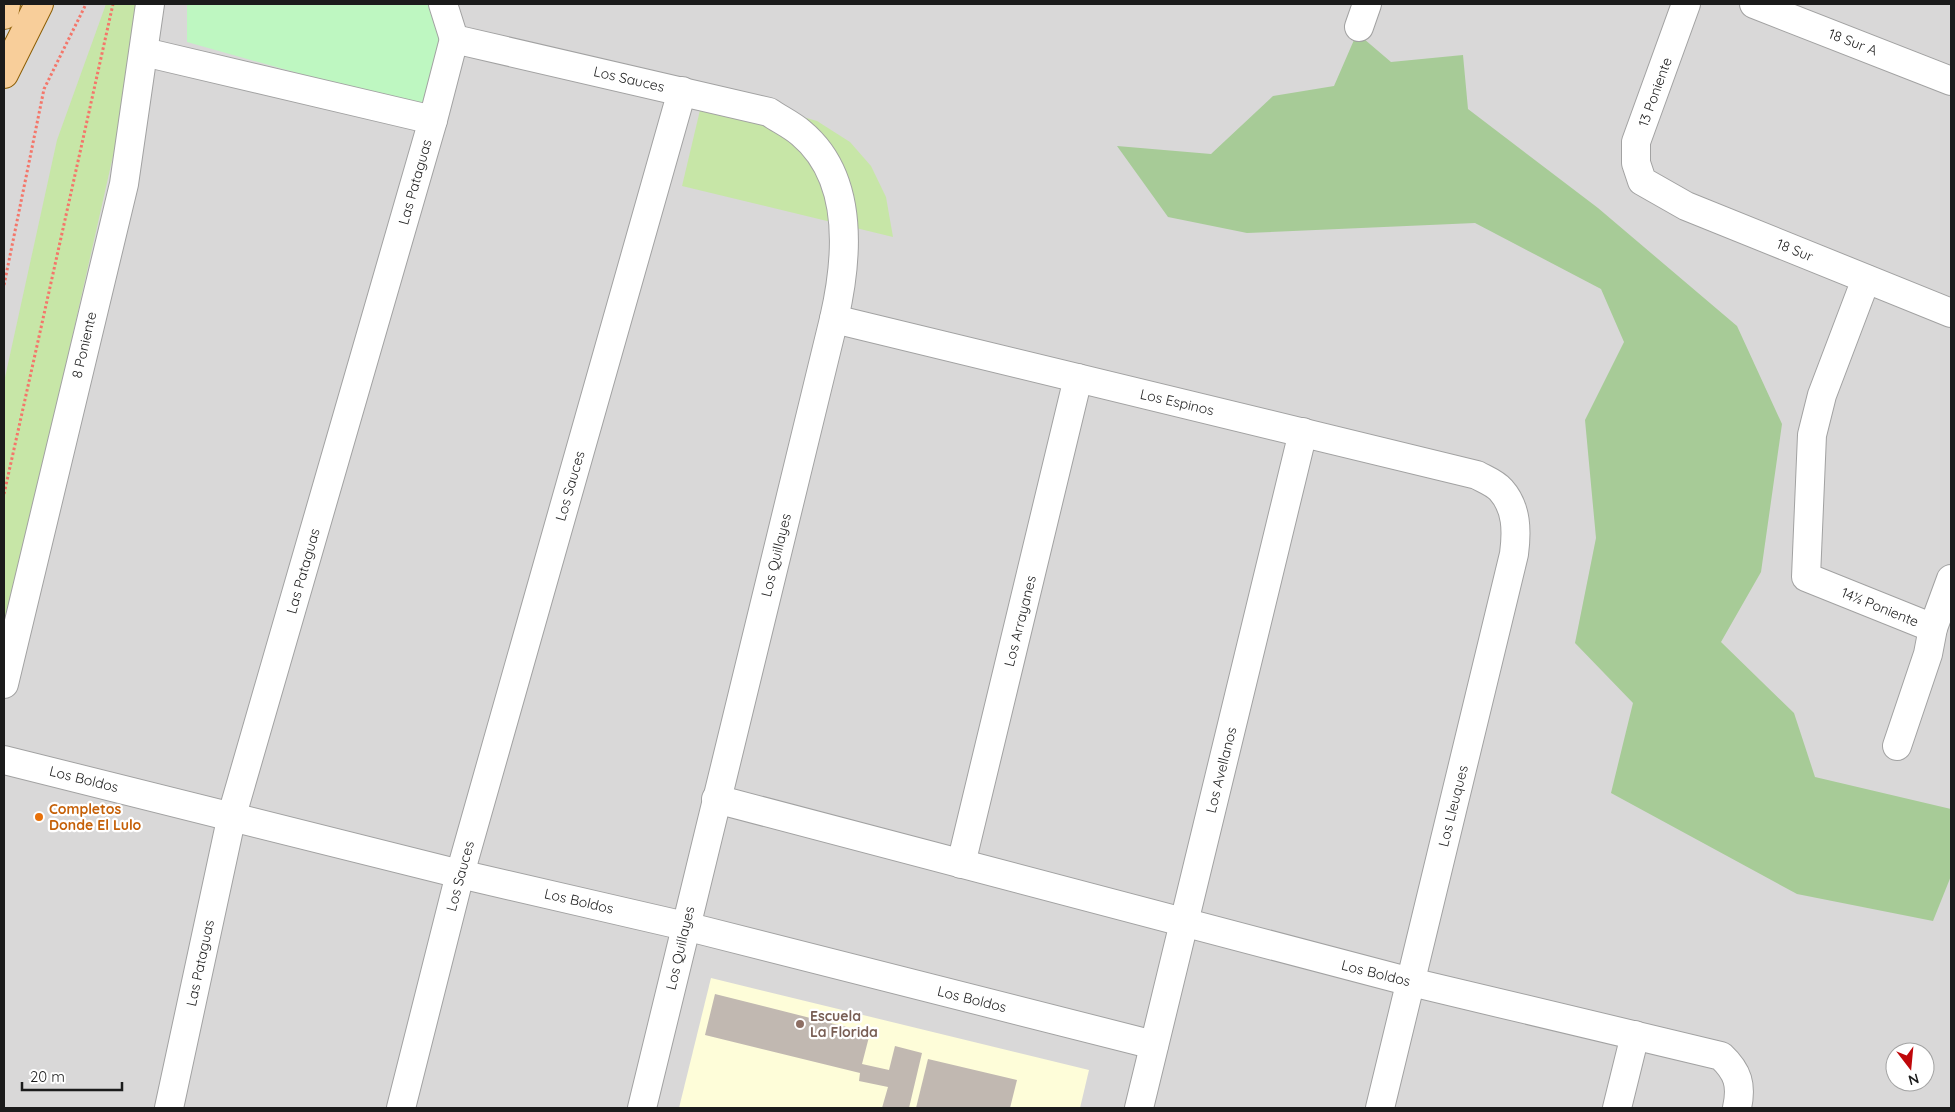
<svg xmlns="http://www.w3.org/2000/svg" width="1955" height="1112" font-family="Quicksand,sans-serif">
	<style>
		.residential { fill: #d9d8d8; fill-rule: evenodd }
		.education { fill: #fefdd9 }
		.grass { fill: #c7e6a7 }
		.forest { fill: #a7cb97 }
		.park { fill: #bef7c1 }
		.building { fill: #c1b8b1 }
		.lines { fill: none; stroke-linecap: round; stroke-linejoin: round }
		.street-casing { stroke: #a2a2a2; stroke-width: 30 }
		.primary-casing { stroke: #8d5e05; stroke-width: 30 }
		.path { stroke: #f4766a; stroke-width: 3; stroke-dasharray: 2.5 2.5; stroke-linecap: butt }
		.street { stroke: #fff; stroke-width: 28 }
		.primary { stroke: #f8ce9a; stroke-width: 28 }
		.food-dot { fill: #e8710a; stroke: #fff; stroke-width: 2 }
		.education-dot { fill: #8d6e63; stroke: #fff; stroke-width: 2 }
		.labels { text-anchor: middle; stroke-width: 4.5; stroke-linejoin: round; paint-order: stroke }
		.street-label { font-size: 14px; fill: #1b1b1b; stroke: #fff }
		.food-label { font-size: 14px; font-weight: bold; fill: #c56008; stroke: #fff; text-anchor: start }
		.education-label { font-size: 14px; font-weight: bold; fill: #785e54; stroke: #fff; text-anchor: start }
	</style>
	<rect width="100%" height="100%" fill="#ece8e1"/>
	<path class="residential" d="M4,4h1947v1104h-1947zM1895,1052h30v30h-30z"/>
	<polygon class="education" points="711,978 1089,1070 1080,1108 679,1108"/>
	<g class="grass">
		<polygon points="106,4 138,4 134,63 4,639 4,382 57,140"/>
		<polygon points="705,89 817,121 850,142 871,166 886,197 893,237 682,186"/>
	</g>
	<polygon class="forest" points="1357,33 1391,62 1463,55 1468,109 1598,208 1737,326 1782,424 1761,572 1721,642 1794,713 1815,777 1951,809 1951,876 1933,921 1797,894 1611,793 1633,703 1575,643 1596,538 1585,420 1624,342 1601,289 1475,223 1247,233 1168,217 1117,146 1211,154 1273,96 1334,86"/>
	<polygon class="park" points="187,4 430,4 440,12 442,51 422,108 187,42"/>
	<g class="building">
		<polygon points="715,994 870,1033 862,1064 889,1070 895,1046 922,1053 909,1108 882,1108 888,1087 859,1081 860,1073 705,1035"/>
		<polygon points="928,1059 1017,1080 1010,1108 916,1108"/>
	</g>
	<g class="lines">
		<g class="street-casing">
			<g id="street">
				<polyline points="443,4 454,39"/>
				<polyline points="1686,4 1636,142 1636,163 1642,181 1686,206 1951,313"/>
				<polyline points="1754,4 1951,81"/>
				<polyline points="1359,27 1367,4"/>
				<path d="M454,39l315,73c10,7 23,13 32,21 54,45 47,125 33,186l-192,789"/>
				<polyline points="144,52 433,120"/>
				<polyline points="1866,279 1822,395 1812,435 1806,577 1933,628"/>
				<path d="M834,319l643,156c7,4 18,8 24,15 16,18 16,41 13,64l-134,554"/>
				<polyline points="4,684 124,184 150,4"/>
				<polyline points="1897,746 1928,654 1933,628 1951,579"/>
				<polyline points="4,760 460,874 685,926 1154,1045"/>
				<path d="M716,799l695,183 310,74c17,16 21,29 16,52"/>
				<polyline points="961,864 1078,378"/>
				<polyline points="169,1108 232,815 433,120 454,39"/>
				<polyline points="401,1108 460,874 682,91"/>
				<polyline points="1139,1108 1303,432"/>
				<polyline points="1617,1108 1635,1035"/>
			</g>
		</g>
		<g class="primary-casing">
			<g id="primary">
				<polyline points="4,15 6,4"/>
				<polyline points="4,74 39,4"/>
			</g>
		</g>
		<g class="path">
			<polyline points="4,285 44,89 86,4"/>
			<polyline points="4,494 113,4"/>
		</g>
		<use href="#street" class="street"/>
		<use href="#primary" class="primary"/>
	</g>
	<circle class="food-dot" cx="39" cy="817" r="5"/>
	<circle class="education-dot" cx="800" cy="1024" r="5"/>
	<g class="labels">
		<g class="street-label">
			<text transform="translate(1853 42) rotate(21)" y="5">18 Sur A</text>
			<text transform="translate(629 79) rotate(13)" y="5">Los Sauces</text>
			<text transform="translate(1655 92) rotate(-70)" y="5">13 Poniente</text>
			<text transform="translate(415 182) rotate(-74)" y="5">Las Pataguas</text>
			<text transform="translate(1795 250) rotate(22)" y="5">18 Sur</text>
			<text transform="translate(84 345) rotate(-77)" y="5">8 Poniente</text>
			<text transform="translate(1177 402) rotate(13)" y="5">Los Espinos</text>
			<text transform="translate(570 486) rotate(-74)" y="5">Los Sauces</text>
			<text transform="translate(776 555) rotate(-76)" y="5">Los Quillayes</text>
			<text transform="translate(303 571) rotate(-74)" y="5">Las Pataguas</text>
			<text transform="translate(1880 607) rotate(22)" y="5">14½ Poniente</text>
			<text transform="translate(1020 621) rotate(-76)" y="5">Los Arrayanes</text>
			<text transform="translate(1221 770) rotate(-76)" y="5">Los Avellanos</text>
			<text transform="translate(84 779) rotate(14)" y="5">Los Boldos</text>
			<text transform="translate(1453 806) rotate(-76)" y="5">Los Lleuques</text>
			<text transform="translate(460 876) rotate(-75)" y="5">Los Sauces</text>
			<text transform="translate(579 901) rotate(13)" y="5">Los Boldos</text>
			<text transform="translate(680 948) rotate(-77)" y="5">Los Quillayes</text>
			<text transform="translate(200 963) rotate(-78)" y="5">Las Pataguas</text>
			<text transform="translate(1376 973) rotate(14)" y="5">Los Boldos</text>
			<text transform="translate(972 999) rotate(14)" y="5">Los Boldos</text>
		</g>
		<g class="food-label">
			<text x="49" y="814">Completos<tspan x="49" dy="16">Donde El Lulo</tspan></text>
		</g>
		<g class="education-label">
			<text x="810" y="1021">Escuela<tspan x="810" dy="16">La Florida</tspan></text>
		</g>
	</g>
	<rect width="1955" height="1112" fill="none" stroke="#1b1b1b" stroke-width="10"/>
	<g transform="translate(1910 1067) rotate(164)"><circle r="24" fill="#ffffff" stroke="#a4a4a4"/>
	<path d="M0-4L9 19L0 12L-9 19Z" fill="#bf070a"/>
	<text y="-8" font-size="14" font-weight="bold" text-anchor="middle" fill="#1b1b1b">N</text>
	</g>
	<path d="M22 1082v8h100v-8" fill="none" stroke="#1b1b1b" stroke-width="2.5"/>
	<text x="30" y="1082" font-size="15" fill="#1b1b1b" stroke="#ffffff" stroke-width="4" paint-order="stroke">20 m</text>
</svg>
